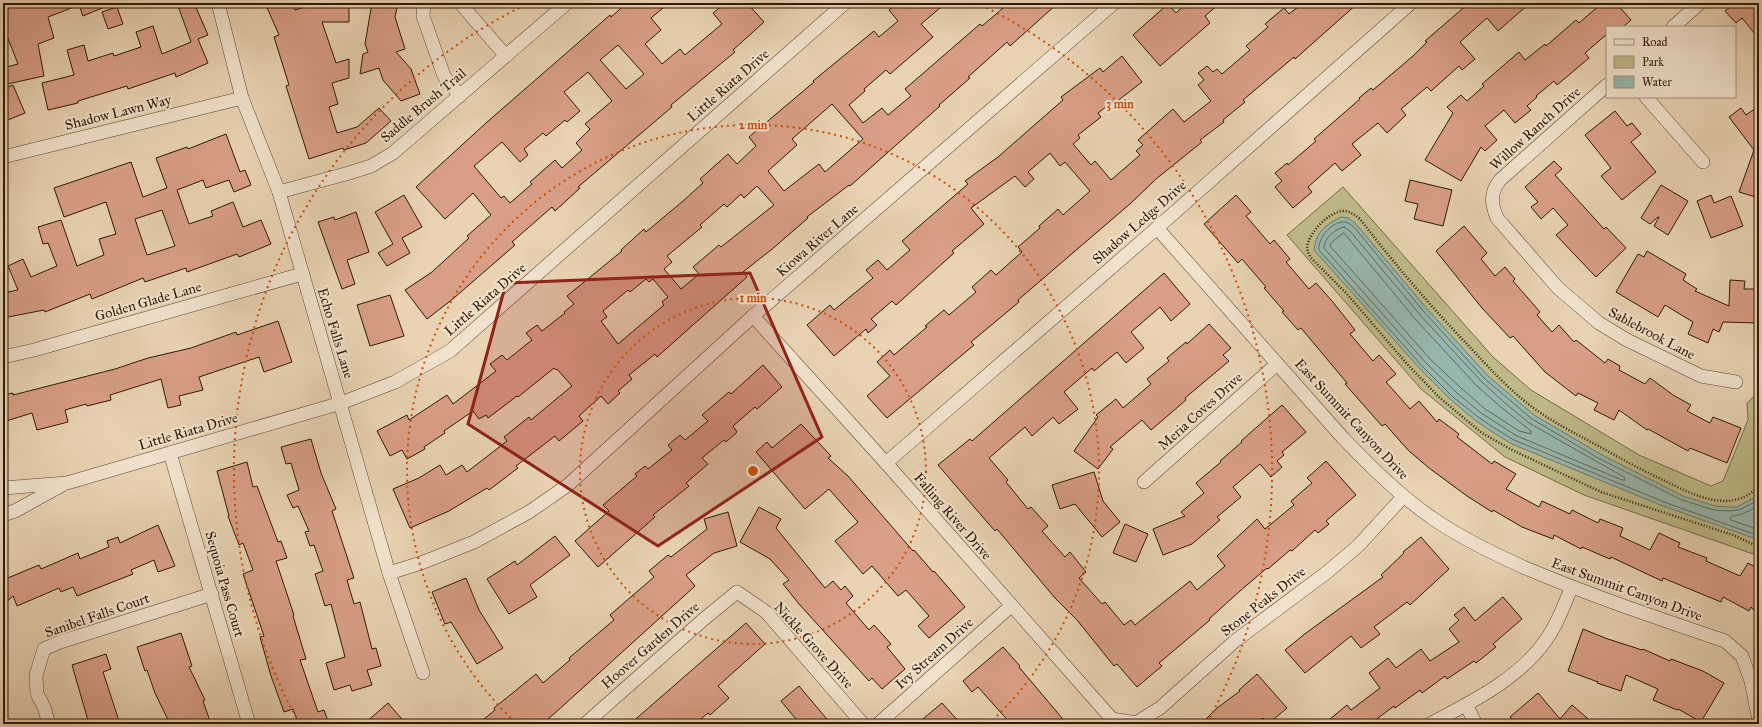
<svg xmlns="http://www.w3.org/2000/svg" width="1762" height="727" font-family="'IM FELL Great Primer',serif">
	<style>
		.green { fill: #beba88; stroke: #766946 }
		.water { fill: #97b7ae; stroke: #6d776a }
		.lines { fill: none; stroke-linecap: round; stroke-linejoin: round }
		.shore { stroke: #626859; stroke-width: 1 }
		.building { fill: #d99f86; stroke: #2e1804; fill-rule: evenodd }
		.street-casing { stroke: #5d4730; stroke-width: 14 }
		.path { stroke: #2e1804; stroke-width: 2.5; stroke-dasharray: 1 2; stroke-linecap: butt }
		.street { stroke: #f1e2ce; stroke-width: 13 }
		.marked { fill: #8f2418; fill-opacity: 0.2; stroke: #8f2418; stroke-width: 3; stroke-linejoin: round }
		.ring { fill: none; stroke: #cc4f0b; stroke-width: 2; stroke-dasharray: 2 4 }
		.labels { text-anchor: middle; stroke-width: 4; stroke-linejoin: round; paint-order: stroke }
		.street-label { font-size: 14px; fill: #2e1804; stroke: #f1e2ce }
		.centre { fill: #cc4f0b; stroke: #f1e2ce; stroke-width: 2 }
		.ring-label { font-size: 12px; text-anchor: middle; font-weight: bold; fill: #cc4f0b; stroke: #f1e2ce; stroke-width: 4; stroke-linejoin: round; paint-order: stroke }
	</style>
	<rect width="100%" height="100%" fill="#e9d3b3"/>
	<filter id="stains"><feTurbulence type="fractalNoise" baseFrequency=".005" numOctaves="4"/><feColorMatrix values="0 0 0 0 .2 0 0 0 0 .09 0 0 0 0 .02 0 0 0 .5 -.17"/></filter>
	<radialGradient id="worn" r=".72"><stop offset=".6" stop-color="#630" stop-opacity="0"/><stop offset="1" stop-color="#630" stop-opacity=".3"/></radialGradient>
	<polygon class="green" points="1343,187 1493,357 1531,390 1639,455 1711,486 1723,481 1748,420 1747,403 1759,392 1759,556 1584,495 1505,457 1421,389 1287,235"/>
	<path class="water" d="M1341,217l7,1 8,6 72,86 60,66 46,39 68,40 81,41 32,10 13,1h9l22,-12v45l-96,-34 -151,-62 -18,-11 -18,-12 -25,-21 -30,-30 -107,-120c2,-18 11,-25 27,-33z"/>
	<g class="lines">
		<g class="shore">
			<path d="M1344,227l6,4 71,85 61,66 23,21 24,20 95,54 1,3h-3l-105,-44 -36,-23 -24,-20 -30,-29 -103,-116c0,-10 11,-19 20,-21z"/>
			<polygon points="1344,233 1416,320 1477,386 1502,408 1531,431 1531,434 1519,431 1485,409 1461,388 1431,360 1330,246 1331,243"/>
			<path d="M1759,500l-20,10 -11,1 -14,-1 -32,-10 -82,-41 -68,-40 -47,-40 -60,-66 -71,-86c-4,-3 -8,-6 -12,-5 -12,2 -24,16 -23,28l104,117 30,30 25,20 18,12 18,11 150,62 95,34"/>
			<path d="M1759,505c-9,6 -17,10 -27,11l-2,2 1,2 28,10"/>
		</g>
	</g>
	<g class="building">
		<polygon points="3,3 114,3 83,16 79,5 48,17 54,38 38,44 44,76 7,84 3,68 18,64 3,26"/>
		<polygon points="177,3 194,3 208,35 198,39 208,63 176,77 175,73 128,89 127,86 78,101 78,103 48,110 42,83 74,75 67,50 84,45 88,61 113,53 114,56 141,47 136,32 153,26 162,54 191,42"/>
		<polygon points="265,3 292,3 295,10 317,3 349,3 349,22 322,22 336,63 349,59 349,78 332,83 338,104 329,107 337,133 357,127 379,108 391,121 366,143 344,150 343,148 309,159 286,86 289,85 274,37 279,35"/>
		<polygon points="372,3 398,3 395,17 405,49 396,52 411,69 420,94 401,101 383,80 379,68 360,74 363,54 368,52 365,44"/>
		<path d="M627,3h42l-18,15 10,12 -16,14 17,20 18,-15 5,6 37,-31 -9,-11 12,-10h22l17,19 -31,28 2,2 -64,53 1,2 -94,80 2,1 -25,23 -3,-4 -40,35 3,3 -61,53 -27,21 -22,-29 27,-18 37,-34 -2,-2 24,-21 -18,-22 -28,26 -29,-32 70,-64 124,-108 1,2zM618,45l26,29 -18,15 -26,-29zM588,72l24,29 -27,23 5,5 -14,14 6,7 -20,18 -7,-8 -25,22 2,2 -22,19 -6,-7 -3,2 -27,-32 28,-24 18,20 8,-7 -4,-6 19,-16 3,3 19,-16 2,2 13,-11 -16,-19z"/>
		<path d="M898,3h48l-25,21 12,13 -43,37 -4,-4 -22,19 1,2 -16,14 14,18 19,-15 6,7 23,-19 -6,-7 75,-65 2,2 27,-23h49l-48,43 -3,-4 -39,35 2,1 -31,27 1,1 -90,80 -1,-1 -42,32 1,1 -37,32 -28,22 4,5 -90,80 -2,-3 -26,21 3,4 -14,12 2,2 -12,11 -7,-8 -22,20 4,5 -24,20 -4,-5 -39,30 2,2 -29,22 -2,-2 -38,23 -39,17 -17,-39 26,-11 21,-13 6,10 16,-10 5,7 40,-31 -3,-4 25,-20 2,3 41,-34 -15,-17 -1,1 -2,-2 -36,29 -1,-1 -29,22 -2,-3 -7,4 -6,-8 -29,20 1,2 -21,14 1,2 -18,10 -5,-9 -12,6 -13,-25 30,-16 2,5 38,-25 6,9 43,-33 -6,-7 12,-9 5,5 25,-20 -6,-7 11,-8 5,6 23,-18 -1,-1 10,-8 -7,-8 55,-45 -1,-1 23,-21 2,3 37,-31 20,-18 -3,-4 28,-25 9,10 19,-18 -7,-9 65,-55 -1,-1 61,-50 5,6 19,-16 -9,-11zM832,104l31,35 -38,33 -6,-8 -35,27 -16,-20 29,-26 -5,-6zM757,186l17,19 -53,42 -2,-2 -26,22 6,7 -18,15 -17,-20 8,-7 -5,-6 35,-29 -2,-2 24,-21 3,3 14,-13 3,4zM646,279l3,3 4,-3 15,18 -6,5 2,3 -46,39 -17,-23 6,-4 -4,-6 25,-21 2,2z"/>
		<polygon points="1187,3 1220,3 1205,16 1210,23 1160,66 1133,35 1168,4 1176,13"/>
		<polygon points="1303,3 1358,3 1295,59 1294,57 1243,100 1245,102 1223,120 1224,122 1200,140 1202,142 1156,179 1131,203 1018,300 1019,302 971,342 974,345 887,418 867,396 890,376 877,362 890,350 894,355 927,327 925,326 944,310 949,315 976,292 972,287 991,270 996,275 1022,252 1018,247 1040,228 1039,226 1058,209 1063,215 1090,191 1065,162 1060,166 1050,153 1028,172 1034,179 1025,187 1015,176 971,208 984,224 952,251 954,253 896,305 892,301 871,319 877,325 868,333 866,329 834,356 807,325 830,305 834,310 873,278 866,270 878,260 887,270 910,250 902,241 968,184 965,181 998,157 1063,100 1061,97 1100,68 1103,72 1122,56 1142,82 1116,102 1115,100 1098,113 1101,117 1078,135 1080,138 1073,144 1091,165 1095,161 1111,180 1140,155 1136,151 1143,145 1138,140 1173,109 1184,122 1211,101 1198,85 1204,80 1198,73 1207,66 1213,72 1217,69 1222,74 1250,50 1246,46 1268,27 1265,24 1284,8 1289,14"/>
		<polygon points="1469,3 1530,3 1498,31 1487,18 1460,42 1475,59 1462,70 1459,66 1431,91 1427,87 1401,109 1406,115 1387,133 1378,123 1352,144 1361,155 1342,171 1335,163 1308,187 1312,192 1293,208 1275,187 1282,181 1275,173 1287,163 1288,165 1316,141 1314,139 1360,99 1359,98 1371,88 1373,90 1413,56 1427,42 1425,41"/>
		<polygon points="1602,3 1616,3 1631,20 1623,27 1607,27 1607,34 1585,53 1589,58 1557,85 1554,81 1536,96 1537,97 1527,106 1531,110 1515,123 1504,110 1485,126 1497,140 1485,151 1481,147 1461,181 1425,160 1453,113 1447,107 1461,95 1467,101 1484,86 1482,84 1519,52 1525,60 1545,44 1546,46 1576,20 1579,23"/>
		<polygon points="1735,3 1759,3 1759,39 1742,18 1736,23 1725,11"/>
		<polygon points="117,7 123,24 108,29 102,12"/>
		<polygon points="13,85 25,113 3,122 3,89"/>
		<polygon points="1759,106 1759,198 1739,192 1754,150 1729,117 1741,108 1746,115"/>
		<polygon points="1615,111 1627,126 1632,123 1641,134 1631,142 1656,172 1622,200 1601,176 1611,168 1585,135"/>
		<path d="M226,134l14,38 5,-2 6,15 -17,7 -5,-12 -23,8 -3,-8 -26,10 12,34 24,-8 -2,-5 22,-9 10,25 18,-7 10,24 -32,13 -2,-3 -50,18 -1,-4 -41,14 -2,-4 -51,21 -2,-5 -45,18 -1,-2 -41,8v-25l15,-3 -10,-24 15,-7 8,18 26,-11 -9,-23 -5,1 -5,-17 23,-7 16,46 27,-11 -5,-16 17,-5 -10,-32 -42,15 -10,-29 77,-26 12,35 24,-9 -11,-30 31,-11 1,2zM162,210l13,36 -28,9 -12,-36z"/>
		<polygon points="1554,161 1562,169 1555,175 1604,229 1606,227 1626,248 1596,277 1556,235 1568,225 1553,208 1541,219 1531,207 1538,202 1525,187"/>
		<polygon points="1410,180 1452,190 1443,226 1414,219 1418,204 1405,201"/>
		<polygon points="1661,185 1688,201 1668,235 1654,226 1659,217 1658,217 1650,224 1641,218"/>
		<polygon points="404,195 422,227 402,238 410,253 387,266 378,253 393,244 375,212"/>
		<polygon points="1236,195 1251,212 1246,216 1270,244 1274,240 1290,259 1286,262 1309,289 1316,283 1332,301 1355,330 1350,334 1373,361 1379,355 1396,374 1386,382 1410,409 1419,401 1437,422 1439,419 1459,434 1457,437 1492,464 1494,461 1516,474 1506,489 1539,507 1542,501 1570,514 1572,510 1598,523 1600,519 1623,528 1620,536 1650,550 1659,533 1680,543 1678,547 1707,558 1706,561 1740,576 1748,563 1759,569 1759,616 1751,607 1749,611 1723,597 1721,602 1663,578 1662,581 1611,557 1610,559 1582,547 1581,549 1554,535 1553,539 1522,527 1493,510 1492,512 1467,496 1429,468 1408,450 1385,424 1382,426 1345,384 1347,383 1301,328 1298,330 1282,312 1284,311 1264,288 1266,287 1242,259 1238,263 1204,224"/>
		<polygon points="1711,195 1714,203 1731,196 1743,226 1711,238 1697,201"/>
		<polygon points="356,212 369,252 347,260 355,284 342,289 318,222 334,217 335,220"/>
		<polygon points="1464,226 1487,253 1481,259 1495,276 1505,267 1515,279 1513,281 1540,312 1537,315 1552,332 1559,325 1574,342 1576,340 1605,363 1608,359 1620,366 1619,370 1645,384 1650,378 1673,395 1691,405 1687,411 1710,423 1713,417 1741,428 1727,463 1690,448 1688,451 1648,429 1647,430 1619,410 1614,420 1594,410 1598,403 1578,393 1576,396 1545,372 1513,336 1510,338 1482,308 1436,251"/>
		<polygon points="1647,251 1686,274 1683,280 1697,289 1695,291 1729,306 1730,280 1745,281 1744,289 1759,289 1759,323 1723,322 1719,332 1713,329 1708,343 1688,334 1693,322 1665,305 1658,317 1616,292 1638,254 1644,257"/>
		<polygon points="1164,273 1190,304 1171,321 1160,307 1131,332 1144,348 1126,363 1117,352 1094,371 1092,368 1064,392 1078,409 1059,424 1053,417 1032,436 1025,427 989,458 1008,480 1006,482 1028,509 1031,507 1048,526 1042,531 1065,557 1070,552 1086,572 1079,578 1102,604 1105,602 1124,625 1131,620 1135,625 1190,581 1197,590 1225,566 1217,556 1257,519 1265,529 1294,505 1291,501 1312,483 1307,478 1326,461 1356,495 1326,521 1329,524 1318,533 1315,530 1292,551 1290,550 1268,569 1267,568 1241,590 1209,619 1210,620 1159,663 1162,666 1137,687 1117,664 1114,666 1077,620 1055,598 997,529 995,531 975,508 938,465 970,439 972,441"/>
		<polygon points="390,295 404,336 370,346 357,305"/>
		<polygon points="278,321 292,362 264,372 259,357 199,377 203,390 179,396 181,405 168,408 161,379 110,395 111,400 87,406 86,404 65,410 68,422 37,430 32,413 3,422 3,395 13,393 13,395 115,369 148,358 191,348 236,332 237,335"/>
		<polygon points="1209,324 1231,348 1223,355 1229,361 1185,398 1186,400 1151,430 1142,420 1110,447 1113,449 1098,469 1074,451 1098,417 1096,415 1116,399 1123,408 1151,384 1147,379 1169,361 1167,358 1186,342 1187,344"/>
		<polygon points="763,365 782,387 757,409 755,407 733,426 737,432 726,442 724,440 702,458 708,464 686,483 689,486 653,515 655,517 598,567 575,541 609,511 603,505 637,476 635,474 645,466 648,469 672,450 668,445 680,435 685,440 708,421 702,415 729,392 731,394"/>
		<polygon points="1282,405 1306,432 1282,452 1284,455 1277,461 1282,467 1271,477 1260,464 1233,487 1241,497 1217,517 1220,520 1192,544 1163,555 1153,529 1185,516 1181,512 1204,493 1196,483 1221,462 1220,461 1242,442 1241,441"/>
		<polygon points="801,424 831,456 828,458 848,476 913,551 914,550 933,572 934,571 965,607 929,638 918,626 929,616 906,590 898,596 872,566 863,574 835,541 858,522 829,489 805,509 756,452 767,442 772,448"/>
		<polygon points="311,439 321,473 336,509 332,511 354,578 347,580 354,604 360,602 372,649 376,648 381,666 367,670 372,685 352,691 350,685 334,690 326,663 345,657 331,604 325,606 315,574 323,571 314,545 310,546 305,532 309,531 298,506 293,508 287,495 299,490 291,463 286,464 281,447"/>
		<polygon points="247,462 253,487 257,486 278,542 281,541 287,558 276,561 294,615 293,616 306,659 300,660 318,712 324,710 329,724 289,724 289,722 297,720 293,709 284,712 271,676 260,637 264,636 243,574 253,570 243,543 239,545 228,516 229,516 217,471"/>
		<polygon points="1094,472 1103,501 1120,522 1102,537 1075,504 1060,509 1052,485"/>
		<polygon points="759,507 781,519 776,528 825,588 833,581 841,590 845,586 853,596 846,603 869,630 874,625 891,644 887,647 905,669 882,689 872,678 869,681 799,604 783,584 789,580 770,559 740,542"/>
		<polygon points="728,512 737,546 714,553 686,575 695,586 555,713 542,724 478,724 495,710 494,708 536,674 543,683 570,660 569,658 614,620 610,615 654,577 649,571 668,555 671,557 707,529 704,519"/>
		<polygon points="1125,524 1148,534 1136,562 1113,553"/>
		<polygon points="158,525 175,566 158,572 154,560 131,570 133,574 77,596 73,587 61,592 59,588 17,606 13,596 3,605 3,580 39,565 41,569 78,553 80,559 109,547 107,541 118,537 120,543"/>
		<polygon points="555,536 570,555 530,585 537,597 509,614 487,579 515,561 517,565"/>
		<polygon points="1421,537 1449,569 1410,605 1407,602 1374,627 1380,634 1361,648 1351,636 1305,673 1285,650 1306,633 1383,577 1381,575 1404,553 1403,552"/>
		<polygon points="466,578 479,610 503,648 477,664 451,622 445,624 432,592"/>
		<polygon points="1503,597 1522,619 1493,644 1496,647 1476,663 1474,661 1447,679 1445,676 1422,693 1420,690 1395,708 1394,706 1370,724 1324,724 1347,705 1351,710 1380,688 1369,673 1388,658 1396,668 1421,649 1430,661 1459,642 1449,629 1459,620 1454,615 1464,607 1475,621"/>
		<polygon points="746,623 765,644 718,686 729,698 710,715 708,713 695,724 630,724"/>
		<polygon points="1583,629 1605,638 1642,650 1643,649 1670,661 1671,659 1703,671 1724,683 1701,722 1678,709 1677,710 1653,700 1658,689 1626,675 1621,691 1597,683 1598,682 1568,671"/>
		<polygon points="181,633 192,666 189,667 205,700 203,701 211,724 170,724 155,693 147,670 145,671 137,647"/>
		<polygon points="1003,647 1020,666 1019,667 1067,724 1011,724 978,687 972,692 963,681"/>
		<polygon points="106,654 111,669 103,672 120,724 89,724 72,665"/>
		<polygon points="1257,674 1287,708 1268,724 1263,718 1255,724 1201,724 1217,708 1240,691 1239,690"/>
		<polygon points="799,686 831,724 800,724 781,701"/>
		<polygon points="1538,693 1560,719 1572,705 1594,724 1516,724 1510,717"/>
		<polygon points="388,703 406,724 364,724"/>
		<polygon points="942,703 961,724 917,724"/>
	</g>
	<g class="lines">
		<g class="street-casing">
			<g id="street">
				<polyline points="218,3 242,98 279,192 389,573 423,673"/>
				<polyline points="424,3 423,16 444,76 460,96"/>
				<polyline points="460,3 506,56"/>
				<polyline points="1673,27 1700,3"/>
				<path d="M1607,85l-107,95c-10,13 -9,23 -3,38l61,70 41,35 28,17 74,36 35,6"/>
				<polyline points="1646,97 1703,162"/>
				<polyline points="3,157 242,98"/>
				<polyline points="279,192 349,173 371,166 393,153 567,3"/>
				<path d="M1157,228l186,210c29,30 58,59 92,82 28,19 58,33 88,47 66,28 134,51 202,74l17,15 9,25 8,40"/>
				<polyline points="753,316 886,463 1112,719 1136,723"/>
				<polyline points="3,357 34,350 302,274"/>
				<polyline points="170,453 249,724"/>
				<polyline points="886,463 1157,228 1411,3"/>
				<polyline points="1144,482 1277,364"/>
				<polyline points="3,488 67,483 341,403 395,382 450,351 845,3"/>
				<polyline points="3,515 15,511 62,485"/>
				<polyline points="389,573 421,563 474,542 529,512 568,485 753,316 1114,3"/>
				<polyline points="1466,705 1476,724"/>
				<polyline points="1136,723 1160,708 1235,641 1326,573 1358,546 1403,497"/>
				<polyline points="49,724 44,707 37,694 36,675 44,649 60,642 212,594"/>
				<polyline points="585,724 704,619 737,592 766,612 863,724"/>
				<polyline points="878,724 1011,606"/>
				<path d="M1430,724c41,-22 88,-44 116,-84 11,-16 18,-34 25,-52"/>
			</g>
		</g>
		<path class="path" d="M1759,486c-29,30 -67,8 -98,-7 -24,-11 -46,-24 -70,-37 -22,-12 -44,-23 -64,-39 -23,-18 -43,-41 -63,-62 -37,-39 -72,-80 -104,-122 -5,-4 -10,-8 -17,-8 -14,1 -31,19 -35,32 -2,5 0,10 3,15l36,36 60,70 33,34 42,35 30,17 89,42 132,43 26,12"/>
		<use href="#street" class="street"/>
	</g>
	<path class="marked" d="M750,273l72,164 -164,109 -190,-122 38,-141z"/>
	<g class="ring">
		<circle cx="753" cy="471" r="173"/>
		<path d="M515 722A346 346 0 1 1 991 722"/>
		<path d="M299 723A519 519 0 0 1 525 5M981 5A519 519 0 0 1 1207 723"/>
	</g>
	<g class="labels">
		<g class="street-label">
			<text transform="translate(728 85) rotate(-41)" y="5">Little Riata Drive</text>
			<text transform="translate(423 105) rotate(-40)" y="5">Saddle Brush Trail</text>
			<text transform="translate(118 112) rotate(-14)" y="5">Shadow Lawn Way</text>
			<text transform="translate(1535 128) rotate(-42)" y="5">Willow Ranch Drive</text>
			<text transform="translate(1139 222) rotate(-41)" y="5">Shadow Ledge Drive</text>
			<text transform="translate(817 240) rotate(-41)" y="5">Kiowa River Lane</text>
			<text transform="translate(485 299) rotate(-41)" y="5">Little Riata Drive</text>
			<text transform="translate(148 301) rotate(-16)" y="5">Golden Glade Lane</text>
			<text transform="translate(336 333) rotate(73)" y="5">Echo Falls Lane</text>
			<text transform="translate(1652 333) rotate(28)" y="5">Sablebrook Lane</text>
			<text transform="translate(1200 411) rotate(-42)" y="5">Meria Coves Drive</text>
			<text transform="translate(1352 419) rotate(47)" y="5">East Summit Canyon Drive</text>
			<text transform="translate(188 431) rotate(-16)" y="5">Little Riata Drive</text>
			<text transform="translate(953 516) rotate(49)" y="5">Falling River Drive</text>
			<text transform="translate(225 584) rotate(74)" y="5">Sequoia Pass Court</text>
			<text transform="translate(1627 589) rotate(20)" y="5">East Summit Canyon Drive</text>
			<text transform="translate(1263 601) rotate(-38)" y="5">Stone Peaks Drive</text>
			<text transform="translate(97 615) rotate(-19)" y="5">Sanibel Falls Court</text>
			<text transform="translate(650 645) rotate(-41)" y="5">Hoover Garden Drive</text>
			<text transform="translate(814 645) rotate(48)" y="5">Nickle Grove Drive</text>
			<text transform="translate(934 653) rotate(-42)" y="5">Ivy Stream Drive</text>
		</g>
	</g>
	<circle cx="753" cy="471" r="6" class="centre"/>
	<g class="ring-label">
		<text x="1120" y="108">3 min</text>
		<text x="753" y="129">2 min</text>
		<text x="753" y="302">1 min</text>
	</g>
	<rect width="1762" height="727" fill="none" stroke="#e9d3b3" stroke-width="16"/>
	<rect x="4" y="4" width="1754" height="719" fill="none" stroke="#2e1804" stroke-width="2"/>
	<rect x="8" y="8" width="1746" height="711" fill="none" stroke="#2e1804"/>
	<rect x="1606" y="26" width="130" height="72" fill="#f1e2ce" stroke="#a3917d"/>
	<rect x="1614" y="39" width="20" height="6" fill="#f1e2ce" stroke="#a3917d"/>
	<text x="1642" y="46" font-size="12" fill="#2e1804">Road</text>
	<rect x="1614" y="56" width="20" height="12" fill="#beba88" stroke="#a3917d"/>
	<text x="1642" y="66" font-size="12" fill="#2e1804">Park</text>
	<rect x="1614" y="76" width="20" height="12" fill="#97b7ae" stroke="#a3917d"/>
	<text x="1642" y="86" font-size="12" fill="#2e1804">Water</text>
	<rect width="100%" height="100%" filter="url(#stains)"/>
	<rect width="100%" height="100%" fill="url(#worn)"/>
</svg>
